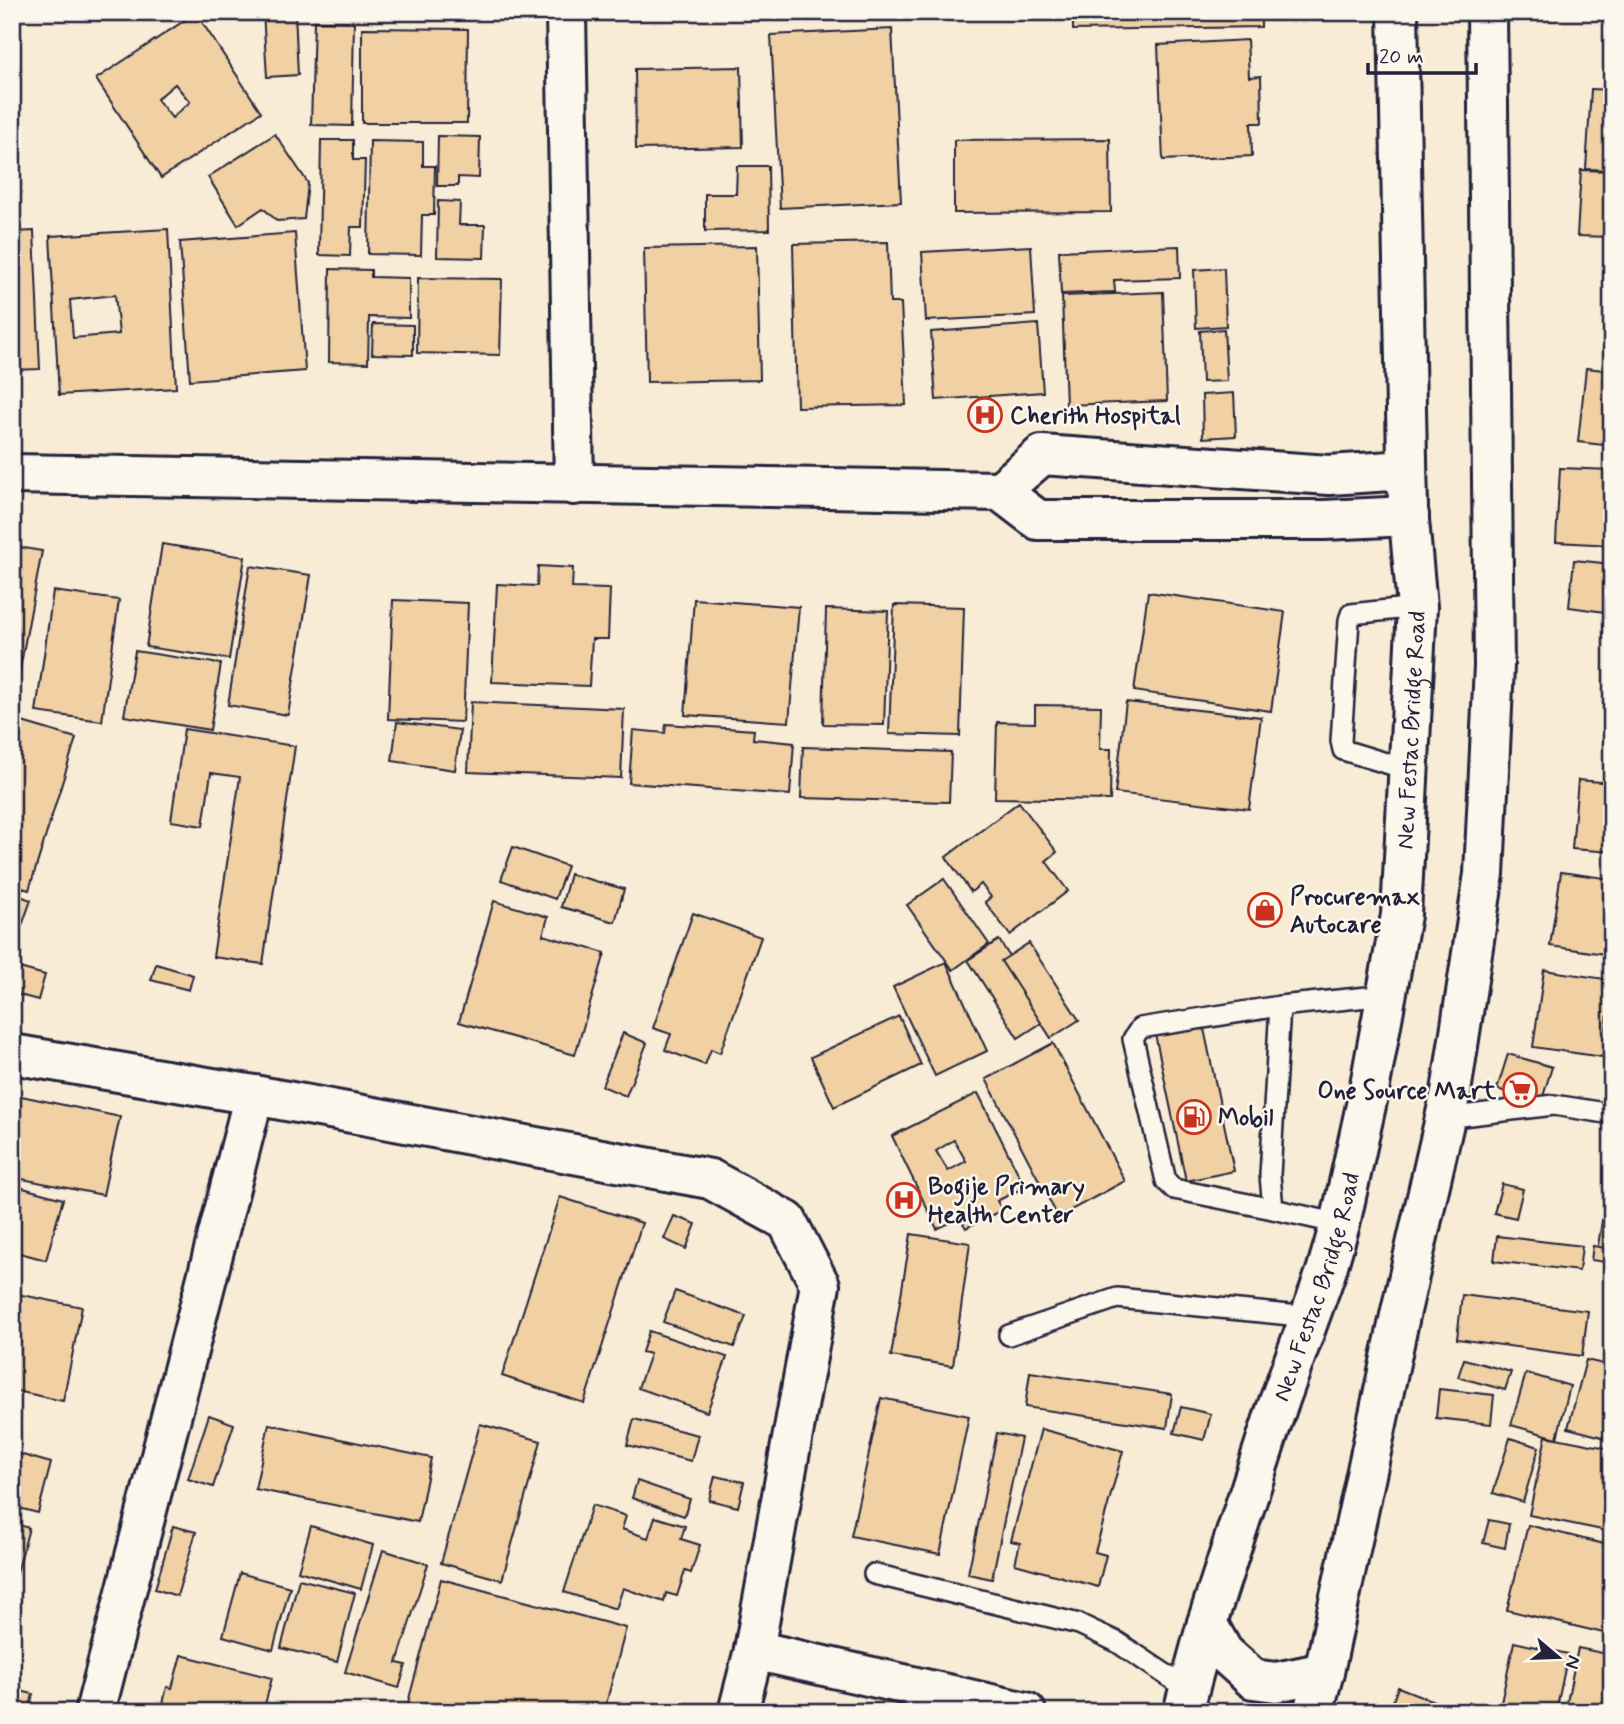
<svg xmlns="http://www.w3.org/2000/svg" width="1624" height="1724" font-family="Mynerve,sans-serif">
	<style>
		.building { fill: #f1d1a3; stroke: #22223b; stroke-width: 2; fill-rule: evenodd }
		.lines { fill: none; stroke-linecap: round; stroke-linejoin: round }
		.lane-casing { stroke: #22223b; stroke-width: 24 }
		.street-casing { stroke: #22223b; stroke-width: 44 }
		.secondary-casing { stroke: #22223b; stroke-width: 44 }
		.lane { stroke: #fbf7ec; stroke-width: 19 }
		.street { stroke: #fbf7ec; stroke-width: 38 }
		.secondary { stroke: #fbf7ec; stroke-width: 38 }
		.labels { text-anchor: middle; stroke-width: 5; stroke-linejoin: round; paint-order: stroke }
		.poi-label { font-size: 24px; font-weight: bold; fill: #22223b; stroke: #fbf7ec; text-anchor: start }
		.street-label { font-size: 24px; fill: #22223b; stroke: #fbf7ec }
	</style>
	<rect width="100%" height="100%" fill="#f8ecd6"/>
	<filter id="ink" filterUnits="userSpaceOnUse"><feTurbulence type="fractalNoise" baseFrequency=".0143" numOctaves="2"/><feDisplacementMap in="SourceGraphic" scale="14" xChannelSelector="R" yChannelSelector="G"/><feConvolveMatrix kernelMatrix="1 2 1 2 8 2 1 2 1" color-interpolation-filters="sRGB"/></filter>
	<g filter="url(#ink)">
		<g class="building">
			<polygon points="263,12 295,12 298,75 267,77"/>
			<polygon points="1073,12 1261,12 1261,27 1073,30"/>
			<path d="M196,13l65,99 -100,66 -65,-99zM175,84l15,18 -18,16 -15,-19z"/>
			<polygon points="314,21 354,22 352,126 311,125"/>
			<polygon points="362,28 468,29 467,123 362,123"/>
			<polygon points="892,29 901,202 780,208 771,35"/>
			<polygon points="1247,40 1249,77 1261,76 1262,123 1251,123 1252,156 1163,160 1158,45"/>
			<polygon points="741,67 743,147 636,149 635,69"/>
			<polygon points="1591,89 1612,90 1612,170 1586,169"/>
			<polygon points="275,134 308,183 304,219 277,221 263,208 238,225 208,177"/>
			<polygon points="438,136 480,137 479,178 458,177 458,186 437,186"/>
			<polygon points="1110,139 1111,212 954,213 954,140"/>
			<polygon points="321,140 353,140 353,160 365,160 363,227 351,227 350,256 319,255"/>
			<polygon points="370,141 423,142 423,166 435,166 434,215 422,215 421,255 368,254"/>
			<polygon points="737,166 768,166 769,230 705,231 705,194 736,194"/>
			<polygon points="1581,170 1612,171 1612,237 1577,236"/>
			<polygon points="438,201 460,202 459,225 485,225 484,258 437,257"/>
			<path d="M168,229l8,159 -117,7 -9,-159zM115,295l4,39 -46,4 -3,-38z"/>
			<polygon points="34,231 40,369 12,370 12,232"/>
			<polygon points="295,233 305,371 190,380 180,242"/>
			<polygon points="888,242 890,303 901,303 906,405 797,407 793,244"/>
			<polygon points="757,246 760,380 647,382 644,248"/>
			<polygon points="1031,246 1035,315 926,321 922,252"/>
			<polygon points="1179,246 1180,278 1114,280 1115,292 1061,294 1059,251"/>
			<polygon points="1224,268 1226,326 1196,328 1194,270"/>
			<polygon points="330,269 371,270 371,277 409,278 409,318 369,317 368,363 329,362"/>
			<polygon points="418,278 502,279 500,355 417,353"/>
			<polygon points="1163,292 1167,401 1066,405 1062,296"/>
			<polygon points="373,324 413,325 413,355 372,354"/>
			<polygon points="1038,324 1043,392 936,400 931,332"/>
			<polygon points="1224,329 1227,381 1202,382 1200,331"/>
			<polygon points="1586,368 1612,371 1612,446 1578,442"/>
			<polygon points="1234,393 1236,436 1203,438 1202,395"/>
			<polygon points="1560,468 1612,470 1612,545 1556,542"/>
			<polygon points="162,544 245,557 229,659 146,647"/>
			<polygon points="12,546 42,551 12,712"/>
			<polygon points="1574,560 1612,564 1612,613 1569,607"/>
			<polygon points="250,566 311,575 288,715 228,705"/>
			<polygon points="538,566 573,568 572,588 610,589 608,639 592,639 589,686 492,682 497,584 537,586"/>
			<polygon points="53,591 119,600 102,721 36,712"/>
			<polygon points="1148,592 1285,612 1271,711 1134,691"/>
			<polygon points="694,599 799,607 789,722 685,715"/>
			<polygon points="393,600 468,603 463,722 388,719"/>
			<polygon points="894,605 964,607 960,736 889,734"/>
			<polygon points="826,609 888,611 884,725 823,724"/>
			<polygon points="135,651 221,664 210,730 124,716"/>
			<polygon points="471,702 624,709 621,778 468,772"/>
			<polygon points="1126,702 1261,717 1249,809 1115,793"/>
			<polygon points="1035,705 1101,706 1100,749 1111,749 1110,800 995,798 997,722 1035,723"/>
			<polygon points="12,719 76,738 29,890 12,885"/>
			<polygon points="397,722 460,730 455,770 392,761"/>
			<polygon points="666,724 754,730 753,739 794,743 790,795 629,783 633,730 665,733"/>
			<polygon points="184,729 295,746 263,964 213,957 240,777 211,773 203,826 171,821"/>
			<polygon points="803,747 951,752 949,802 801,798"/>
			<polygon points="1578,780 1612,783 1612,852 1572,849"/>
			<polygon points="1019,802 1057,852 1046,861 1068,891 1010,935 985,902 991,897 981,884 971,892 946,857"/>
			<polygon points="513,847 567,866 555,899 501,880"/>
			<polygon points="1561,872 1612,879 1612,955 1550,946"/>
			<polygon points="570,874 624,889 615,922 561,907"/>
			<polygon points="944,879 989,944 953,970 907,905"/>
			<polygon points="12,893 31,900 14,948 12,947"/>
			<polygon points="494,901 548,917 543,935 605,953 575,1055 459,1022"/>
			<polygon points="693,913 761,937 720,1053 711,1049 705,1065 665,1050 671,1034 653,1028"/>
			<polygon points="999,940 1049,1018 1018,1038 968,960"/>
			<polygon points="1029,943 1079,1020 1051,1038 1001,961"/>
			<polygon points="946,962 987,1051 935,1076 893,987"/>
			<polygon points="156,964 193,975 189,990 151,980"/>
			<polygon points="12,966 45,975 38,1000 12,993"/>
			<polygon points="1544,970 1612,980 1603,1057 1533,1047"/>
			<polygon points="899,1016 921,1065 834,1107 811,1057"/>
			<polygon points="1203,1024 1234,1171 1186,1181 1155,1034"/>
			<polygon points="623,1033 647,1043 626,1096 602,1086"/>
			<polygon points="1053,1043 1125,1181 1058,1217 986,1079"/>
			<polygon points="1508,1054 1552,1067 1541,1103 1497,1089"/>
			<path d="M978,1093l47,94 -28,14 5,9 -36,18 -6,-10 -23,11 -45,-93zM954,1140l12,21 -18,10 -12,-20z"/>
			<polygon points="12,1094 120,1117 103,1195 12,1177"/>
			<polygon points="1610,1171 1612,1172 1612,1255 1597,1252"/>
			<polygon points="1502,1184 1523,1189 1516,1218 1494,1213"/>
			<polygon points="12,1185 63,1199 46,1260 12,1251"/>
			<polygon points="560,1197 642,1223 584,1403 502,1376"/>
			<polygon points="674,1216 696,1224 686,1249 664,1239"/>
			<polygon points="911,1234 970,1243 953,1366 891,1356"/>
			<polygon points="1497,1236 1582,1246 1579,1271 1494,1261"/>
			<polygon points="1593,1246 1612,1249 1612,1263 1591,1260"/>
			<polygon points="675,1291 746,1316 734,1347 663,1322"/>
			<polygon points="12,1293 82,1307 63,1401 12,1390"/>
			<polygon points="1462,1295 1588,1311 1582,1356 1457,1339"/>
			<polygon points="649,1331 727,1357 707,1412 638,1388 650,1354 642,1352"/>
			<polygon points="1464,1359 1511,1372 1505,1390 1458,1377"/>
			<polygon points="1586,1360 1612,1366 1612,1418 1606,1438 1568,1428"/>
			<polygon points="1030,1372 1172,1394 1167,1428 1025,1407"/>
			<polygon points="1526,1373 1570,1386 1557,1438 1511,1425"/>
			<polygon points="1439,1389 1494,1395 1491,1424 1436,1418"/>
			<polygon points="881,1398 969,1416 940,1554 851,1536"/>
			<polygon points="1181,1407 1211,1414 1204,1440 1174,1433"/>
			<polygon points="209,1415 234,1424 213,1487 188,1479"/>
			<polygon points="634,1419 698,1435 691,1461 627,1445"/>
			<polygon points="269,1424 431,1458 418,1522 255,1489"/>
			<polygon points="480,1424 541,1441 502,1580 441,1563"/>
			<polygon points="1041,1429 1123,1451 1095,1552 1106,1555 1098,1587 1015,1564 1020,1543 1011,1541"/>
			<polygon points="997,1433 1021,1438 992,1579 968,1574"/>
			<polygon points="1546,1436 1612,1449 1612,1532 1529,1515"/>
			<polygon points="1510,1438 1539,1447 1523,1502 1493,1493"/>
			<polygon points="12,1452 51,1463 38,1513 15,1507 12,1517"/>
			<polygon points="715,1476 744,1482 738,1507 709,1500"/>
			<polygon points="637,1481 690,1499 684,1516 632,1498"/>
			<polygon points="592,1505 626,1516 622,1529 648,1538 655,1517 685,1526 681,1539 700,1545 691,1573 685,1571 677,1596 666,1593 664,1602 623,1588 616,1609 564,1592"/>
			<polygon points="1489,1520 1509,1524 1505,1548 1483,1543"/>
			<polygon points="12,1523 29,1528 13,1588 12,1588"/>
			<polygon points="1528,1525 1612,1546 1612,1635 1507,1610"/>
			<polygon points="173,1526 196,1532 177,1596 155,1589"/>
			<polygon points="311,1526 373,1545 361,1589 298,1571"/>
			<polygon points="383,1550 428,1564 397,1663 406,1665 399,1688 345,1672"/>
			<polygon points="240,1573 290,1587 273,1650 223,1636"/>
			<polygon points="299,1579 355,1593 337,1662 281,1648"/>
			<polygon points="441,1579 626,1628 604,1712 413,1712 406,1710"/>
			<polygon points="1514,1642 1568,1654 1556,1712 1499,1712"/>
			<polygon points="1578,1648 1612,1655 1612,1712 1565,1712"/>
			<polygon points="181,1655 272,1678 263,1712 161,1712 167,1687 172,1688"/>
			<polygon points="1398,1687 1439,1703 1435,1712 1389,1712"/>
			<polygon points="16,1690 33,1694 29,1712 12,1712"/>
		</g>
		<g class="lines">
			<g class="lane-casing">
				<g id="lane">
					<polyline points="1409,770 1343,750 1341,741 1349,620 1351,614 1417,607"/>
					<polyline points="1445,1118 1554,1105 1612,1114"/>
					<polyline points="1273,1209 1174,1189 1166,1181 1133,1039 1140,1028 1280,1006"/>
					<polyline points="1340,1224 1273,1209 1270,1175 1280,1006 1387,995"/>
					<polyline points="1009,1335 1117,1298 1310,1317"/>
					<polyline points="874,1574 1079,1624 1117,1642 1189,1690"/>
				</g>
			</g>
			<g class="street-casing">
				<g id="street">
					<polyline points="566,12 574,485"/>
					<polyline points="12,474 1000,491 1038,520 1324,520 1409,516"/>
					<polyline points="1000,491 1042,455 1329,475 1407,470"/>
					<polyline points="12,1054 254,1095 710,1179 787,1221 820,1285 754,1650 738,1712"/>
					<polyline points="754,1650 1026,1712"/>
					<polyline points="95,1712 254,1095"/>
				</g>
			</g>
			<g class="secondary-casing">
				<g id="secondary">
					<polyline points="1207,1623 1223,1652 1253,1679 1276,1682 1324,1672"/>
					<path id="s1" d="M1183,1712l24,-89 68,-210 51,-141 14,-48 28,-128 33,-181 16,-308 -9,-98 -10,-497"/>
					<polyline points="1313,1712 1324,1672 1401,1311 1451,1092 1484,874 1494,666 1487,12"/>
				</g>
			</g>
			<use href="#lane" class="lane"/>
			<use href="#street" class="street"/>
			<use href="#secondary" class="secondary"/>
		</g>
	</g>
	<defs>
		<g id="hospital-ring" transform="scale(1.75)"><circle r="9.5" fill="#fbf7ec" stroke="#c8321e" stroke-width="1.5"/><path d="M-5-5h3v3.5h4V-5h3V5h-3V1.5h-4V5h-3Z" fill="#c8321e"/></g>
		<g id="shop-ring" transform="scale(1.75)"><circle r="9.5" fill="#fbf7ec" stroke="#c8321e" stroke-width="1.5"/><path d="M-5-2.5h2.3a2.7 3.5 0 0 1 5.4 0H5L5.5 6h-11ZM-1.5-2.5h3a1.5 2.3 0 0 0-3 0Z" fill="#c8321e"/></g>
		<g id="supermarket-ring" transform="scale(1.75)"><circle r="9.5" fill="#fbf7ec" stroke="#c8321e" stroke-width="1.5"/><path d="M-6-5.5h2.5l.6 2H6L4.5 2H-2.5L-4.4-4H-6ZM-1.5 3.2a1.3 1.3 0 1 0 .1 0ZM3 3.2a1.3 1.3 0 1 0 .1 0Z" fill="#c8321e"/></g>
		<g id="fuel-ring" transform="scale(1.75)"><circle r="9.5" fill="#fbf7ec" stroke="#c8321e" stroke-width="1.5"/><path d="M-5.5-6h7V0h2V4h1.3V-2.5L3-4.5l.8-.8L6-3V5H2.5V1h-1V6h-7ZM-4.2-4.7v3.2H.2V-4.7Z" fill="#c8321e"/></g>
	</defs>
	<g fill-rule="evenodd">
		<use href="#hospital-ring" x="985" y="415"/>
		<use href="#shop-ring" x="1265" y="910"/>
		<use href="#supermarket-ring" x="1520" y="1090"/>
		<use href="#fuel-ring" x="1194" y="1117"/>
		<use href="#hospital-ring" x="904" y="1200"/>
	</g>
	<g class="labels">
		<g class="poi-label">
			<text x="1010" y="423">Cherith Hospital</text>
			<text x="1290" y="904">Procuremax<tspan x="1290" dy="28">Autocare</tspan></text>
			<text x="1496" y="1098" text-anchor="end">One Source Mart</text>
			<text x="1218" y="1125">Mobil</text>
			<text x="928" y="1194">Bogije Primary<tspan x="928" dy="28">Health Center</tspan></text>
		</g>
		<g class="street-label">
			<text dy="8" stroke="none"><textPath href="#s1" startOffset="1013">New Festac Bridge Road</textPath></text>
			<text dy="8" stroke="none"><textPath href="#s1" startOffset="446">New Festac Bridge Road</textPath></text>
		</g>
	</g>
	<rect width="1624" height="1724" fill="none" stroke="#fbf7ec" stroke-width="42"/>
	<rect x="21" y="21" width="1582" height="1682" fill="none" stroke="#22223b" stroke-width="2.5" filter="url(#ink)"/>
	<g transform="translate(1558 1657) rotate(109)" stroke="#fbf7ec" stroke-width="5" paint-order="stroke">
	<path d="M0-5L12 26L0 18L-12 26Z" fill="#22223b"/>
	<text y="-10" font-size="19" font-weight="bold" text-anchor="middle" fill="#22223b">N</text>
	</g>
	<path d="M1368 63v10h108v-10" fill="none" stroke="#22223b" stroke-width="3.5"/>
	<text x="1379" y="63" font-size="21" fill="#22223b" stroke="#fbf7ec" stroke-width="5" paint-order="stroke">20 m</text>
</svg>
